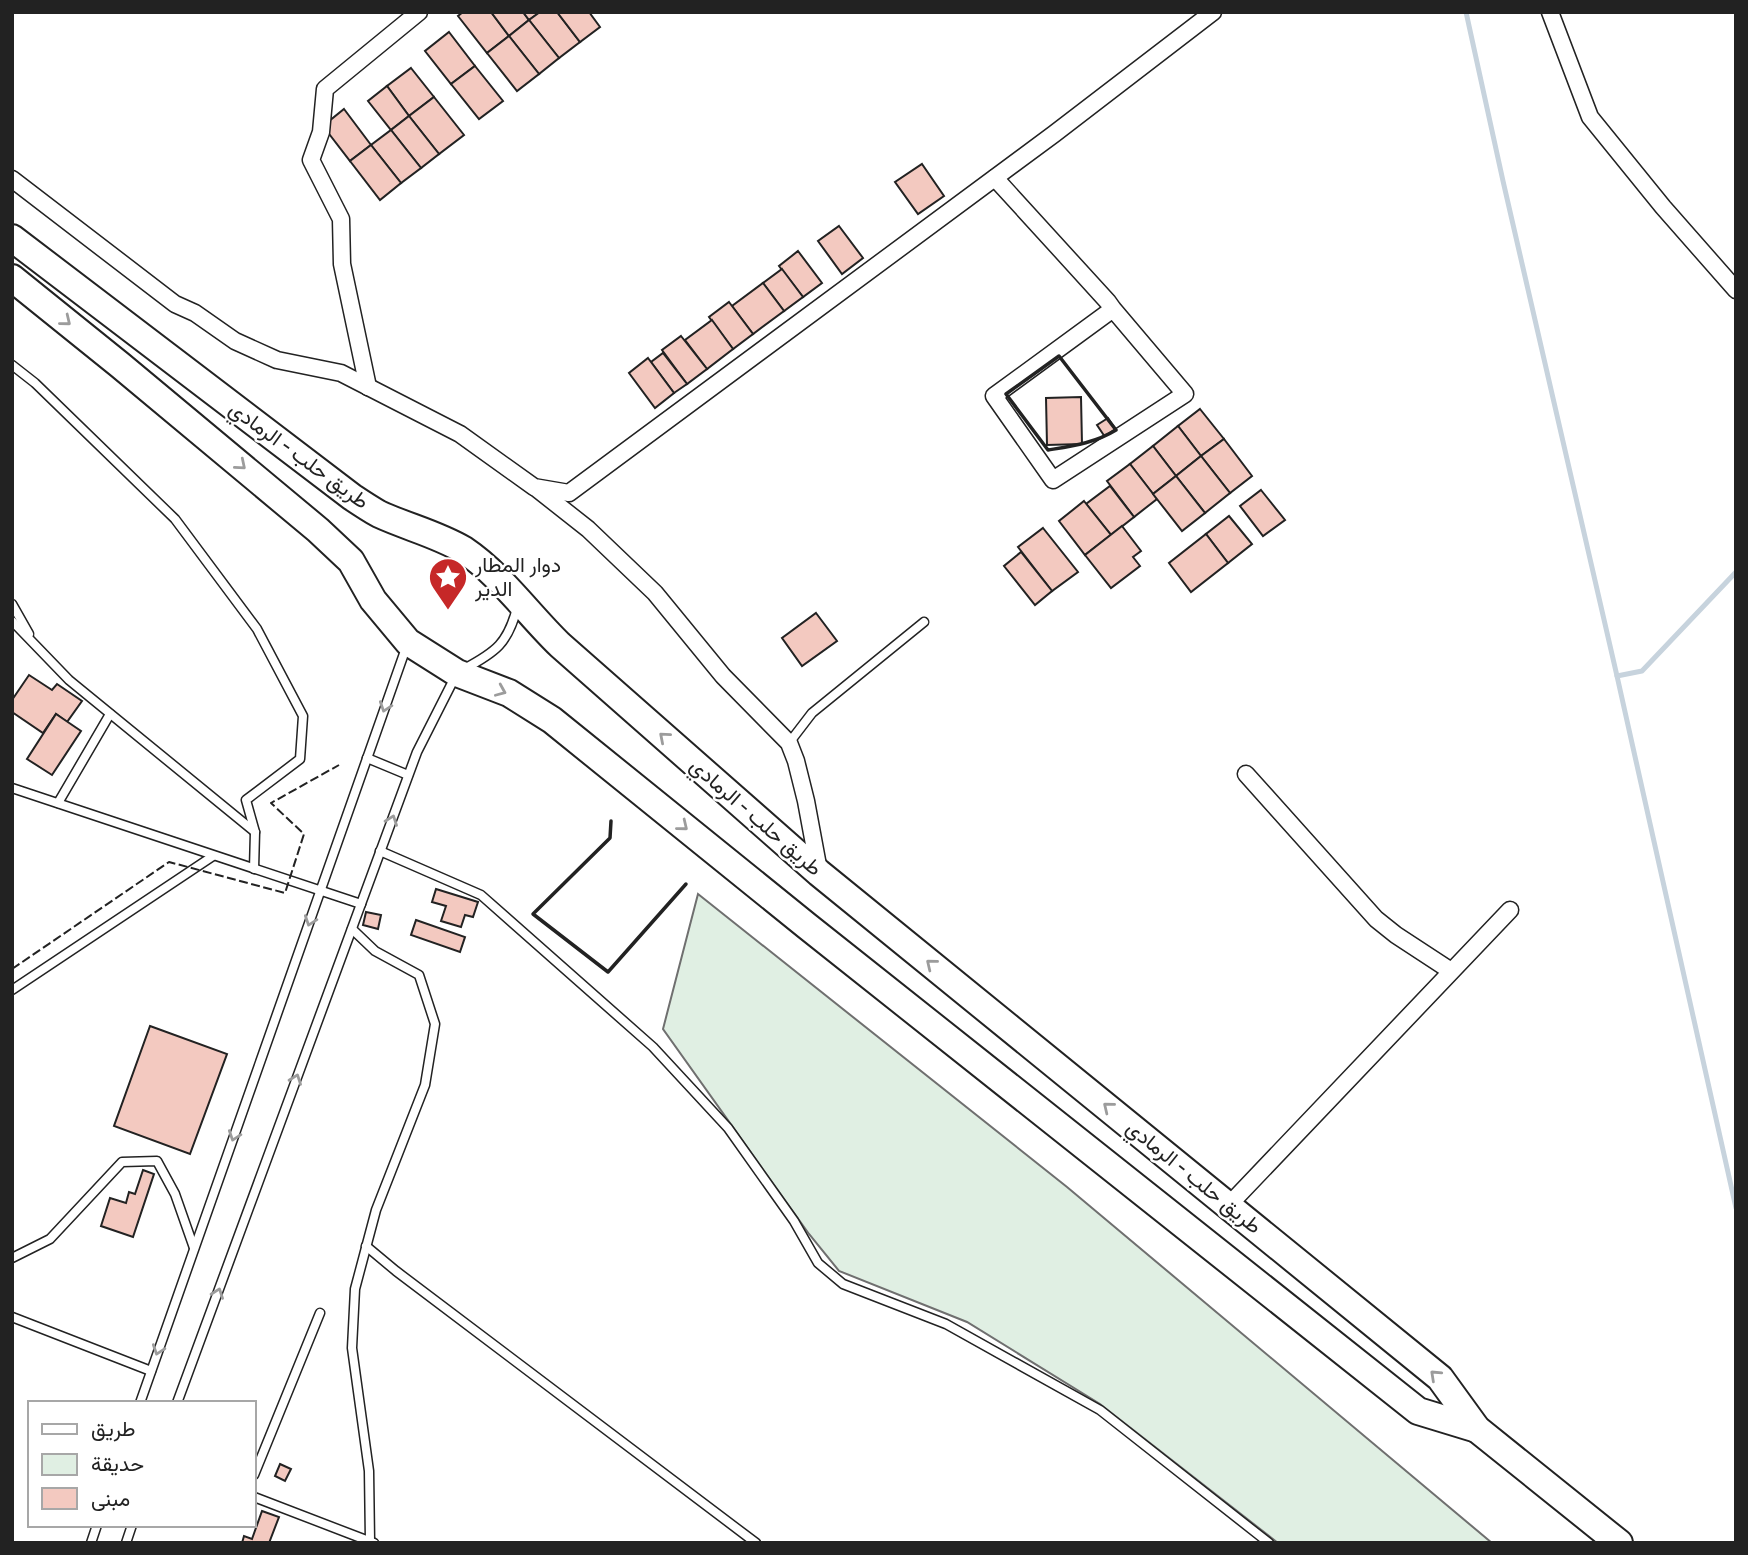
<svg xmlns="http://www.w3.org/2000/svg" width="1748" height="1555" font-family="Cabin,Vazirmatn,sans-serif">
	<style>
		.green { fill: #e0efe3; stroke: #6f6f6f; stroke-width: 2 }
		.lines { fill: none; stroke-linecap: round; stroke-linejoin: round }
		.stream { stroke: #c7d3dd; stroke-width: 5 }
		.building { fill: #f3c9c0; stroke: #222; stroke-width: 2 }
		.service-casing { stroke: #222; stroke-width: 11 }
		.minor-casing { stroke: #222; stroke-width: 19 }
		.trunk-casing { stroke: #222; stroke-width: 30 }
		.service { stroke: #fff; stroke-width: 8 }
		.minor { stroke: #fff; stroke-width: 16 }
		.trunk { stroke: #fff; stroke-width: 26 }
		.fence { stroke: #222; stroke-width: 2; stroke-dasharray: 9 3.5; stroke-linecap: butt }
		.wall { stroke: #222; stroke-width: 3.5 }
		.oneway { stroke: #9c9c9c }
		.labels { text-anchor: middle; stroke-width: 5; stroke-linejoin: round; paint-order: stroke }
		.street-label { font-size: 21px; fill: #222; stroke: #fff }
		.poi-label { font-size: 21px; fill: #222; stroke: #fff; text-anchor: start }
	</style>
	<rect width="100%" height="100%" fill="#fff"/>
	<polygon class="green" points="698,894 1067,1187 1492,1543 1278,1543 1100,1404 967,1322 839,1271 809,1234 663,1029"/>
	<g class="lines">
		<g class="stream">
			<polyline points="1466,12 1503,181 1617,676 1736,1208"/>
			<polyline points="1617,676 1642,671 1736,572"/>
		</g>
	</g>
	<g class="building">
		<polygon points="463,12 491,12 509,36 487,53 458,16"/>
		<polygon points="491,12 523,12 529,20 509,36"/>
		<polygon points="523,12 540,12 529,20"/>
		<polygon points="540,12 557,12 580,42 559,58 529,20"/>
		<polygon points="557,12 589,12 600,27 580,42"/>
		<polygon points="529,20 559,58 539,74 509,36"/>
		<polygon points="449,32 475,66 451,84 425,51"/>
		<polygon points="509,36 539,74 517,91 487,53"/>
		<polygon points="475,66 503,101 479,119 451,84"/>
		<polygon points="411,68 434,97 409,116 387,86"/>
		<polygon points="387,86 409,116 391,130 368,101"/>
		<polygon points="434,97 464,135 439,154 409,116"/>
		<polygon points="344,109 371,145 350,161 323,126"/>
		<polygon points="409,116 439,154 421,168 391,130"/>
		<polygon points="391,130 421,168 401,183 371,145"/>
		<polygon points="371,145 401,183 380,200 350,161"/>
		<polygon points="922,164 944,196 918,214 895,182"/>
		<polygon points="839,226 863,258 842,274 818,241"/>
		<polygon points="798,251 822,283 803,297 779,266"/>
		<polygon points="782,269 803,297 784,311 763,283"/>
		<polygon points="763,283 784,311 753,334 732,306"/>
		<polygon points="729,302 753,334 733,349 709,317"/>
		<polygon points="712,320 733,349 707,369 685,340"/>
		<polygon points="681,336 707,369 687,384 662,350"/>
		<polygon points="663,353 687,384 674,393 651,362"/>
		<polygon points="648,358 674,393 655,408 629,373"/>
		<polygon points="1081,397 1082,444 1047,445 1046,398"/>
		<polygon points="1200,409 1224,439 1201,456 1178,426"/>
		<polygon points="1108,418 1116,430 1105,437 1097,425"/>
		<polygon points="1178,426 1201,456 1176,476 1153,446"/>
		<polygon points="1224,439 1252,476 1230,493 1201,456"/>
		<polygon points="1153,446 1176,476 1153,494 1130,464"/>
		<polygon points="1201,456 1230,493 1205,513 1176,476"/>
		<polygon points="1130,464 1157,499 1134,517 1107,481"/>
		<polygon points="1176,476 1205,513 1182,531 1153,494"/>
		<polygon points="1110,486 1134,517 1111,535 1086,504"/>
		<polygon points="1261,490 1285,520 1263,536 1240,506"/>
		<polygon points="1084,501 1111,535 1085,555 1059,521"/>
		<polygon points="1229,516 1252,544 1228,563 1206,534"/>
		<polygon points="1122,526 1141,551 1133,557 1140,566 1111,588 1085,555"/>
		<polygon points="1043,528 1078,572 1052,591 1018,547"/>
		<polygon points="1206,534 1228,563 1191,592 1169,563"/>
		<polygon points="1021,552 1052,591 1035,605 1004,566"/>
		<polygon points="816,613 837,641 802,666 782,638"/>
		<polygon points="29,675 52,690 57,684 82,701 67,722 56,714 43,733 12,712 12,700"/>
		<polygon points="56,714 81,731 52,775 27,759"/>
		<polygon points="436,889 478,902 473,917 465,915 461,927 441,921 446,906 432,902"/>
		<polygon points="366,912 381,915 378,929 363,925"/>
		<polygon points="416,920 465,937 460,952 411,935"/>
		<polygon points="150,1026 227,1054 190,1154 114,1126"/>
		<polygon points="143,1170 154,1174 133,1237 101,1226 110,1198 126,1203 129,1192 135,1194"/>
		<polygon points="280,1464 291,1469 285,1481 275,1476"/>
		<polygon points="262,1511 279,1517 269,1543 242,1543 244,1536 252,1539"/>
	</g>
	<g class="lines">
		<g class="service-casing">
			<g id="service">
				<polyline points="12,365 35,383 175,519 257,629 303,716 300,759 246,800 255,832 254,869"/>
				<polyline points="12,604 29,634"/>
				<polyline points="12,621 69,680 255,832"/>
				<path d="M464,669c32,-17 44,-26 53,-61"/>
				<polyline points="789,743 812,713 924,622"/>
				<polyline points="367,758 408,775"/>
				<polyline points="12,788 361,904"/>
				<polyline points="58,803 110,714"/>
				<polyline points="380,851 481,895 653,1047 728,1128 794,1221 818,1263 843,1284 946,1324 1100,1410 1269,1543"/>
				<polyline points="352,929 375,951 419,975 435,1024 425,1085 376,1210 355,1289 352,1348 369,1471 370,1541"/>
				<polyline points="12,990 213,856"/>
				<polyline points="366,1246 396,1271 756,1543"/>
				<polyline points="12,1258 50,1239 122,1162 157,1161 175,1194 194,1248"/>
				<polyline points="12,1317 151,1371"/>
				<polyline points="140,1403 407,645"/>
				<polyline points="177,1403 417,752 455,677"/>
				<polyline points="254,1475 320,1313"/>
				<polyline points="254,1497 374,1543"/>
				<polyline points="91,1543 97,1525"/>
				<polyline points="126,1543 132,1525"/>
			</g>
		</g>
		<g class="minor-casing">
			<g id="minor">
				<polyline points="1550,12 1590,117 1663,207 1736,290"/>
				<polyline points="995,178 1108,302 1113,309 1185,394 1053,480 994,396 1113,309"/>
				<polyline points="12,179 175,304 195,313 235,341 277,360 341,373 460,434 534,487 569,493 1054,134 1213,12"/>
				<polyline points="368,387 342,264 341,219 311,160 321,132 325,89 419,12"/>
				<polyline points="536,488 588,529 655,593 723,676 789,743 796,761 806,801 819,871"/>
				<polyline points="1246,774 1376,919 1396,935 1451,971"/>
				<polyline points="1228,1206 1510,910"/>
			</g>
		</g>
		<g class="trunk-casing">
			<g id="trunk">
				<path d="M12,238l340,259c9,6 18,12 27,17 28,13 58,20 85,36 37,25 64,64 96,95l259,228 621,505 37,51 142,114"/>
				<polyline points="12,278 120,365 318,530 351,561 373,600 408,642 457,673 509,693 552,720 807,926 1418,1411 1477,1429"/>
			</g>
		</g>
		<use href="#service" class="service"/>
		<use href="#minor" class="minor"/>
		<use href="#trunk" class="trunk"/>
		<polyline class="fence" points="12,969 169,862 285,893 304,834 271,803 339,765"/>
		<g class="wall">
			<path d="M1059,356l57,74c-21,13 -44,16 -68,20l-42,-56z"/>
			<polyline points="611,821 610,838 533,914 608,972 686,884"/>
		</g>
	</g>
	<defs><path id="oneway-chevron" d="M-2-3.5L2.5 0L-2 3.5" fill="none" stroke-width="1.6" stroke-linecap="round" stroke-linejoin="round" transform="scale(1.75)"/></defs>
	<g class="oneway">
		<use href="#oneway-chevron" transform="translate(66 321) rotate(39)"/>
		<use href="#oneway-chevron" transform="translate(241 465) rotate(40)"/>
		<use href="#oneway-chevron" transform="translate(501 691) rotate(23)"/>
		<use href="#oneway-chevron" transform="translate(385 707) rotate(109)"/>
		<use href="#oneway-chevron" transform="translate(664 737) rotate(-139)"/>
		<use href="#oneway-chevron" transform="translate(392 820) rotate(-70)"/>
		<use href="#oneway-chevron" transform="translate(683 826) rotate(39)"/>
		<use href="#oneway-chevron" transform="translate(310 921) rotate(109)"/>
		<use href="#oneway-chevron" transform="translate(931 964) rotate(-141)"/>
		<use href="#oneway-chevron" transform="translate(296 1079) rotate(-70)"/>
		<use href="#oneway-chevron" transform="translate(1108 1107) rotate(-141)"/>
		<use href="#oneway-chevron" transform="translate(234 1136) rotate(109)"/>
		<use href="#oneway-chevron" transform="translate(218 1293) rotate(-70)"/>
		<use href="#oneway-chevron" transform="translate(158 1350) rotate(109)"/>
		<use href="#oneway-chevron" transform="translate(1435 1375) rotate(-137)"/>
	</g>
	<defs>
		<g id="sight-pin" transform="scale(2.0125)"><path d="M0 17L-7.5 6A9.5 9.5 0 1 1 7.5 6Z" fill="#c62828" stroke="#fff"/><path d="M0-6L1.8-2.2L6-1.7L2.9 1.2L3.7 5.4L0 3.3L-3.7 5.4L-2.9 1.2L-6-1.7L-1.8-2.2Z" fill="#fff"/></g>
	</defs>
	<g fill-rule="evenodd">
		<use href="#sight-pin" x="448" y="577"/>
	</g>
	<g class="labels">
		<g class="street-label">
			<text transform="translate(299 455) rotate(36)" y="7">طريق حلب - الرمادي</text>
			<text transform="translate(756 817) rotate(41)" y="7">طريق حلب - الرمادي</text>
			<text transform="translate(1194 1177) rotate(39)" y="7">طريق حلب - الرمادي</text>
		</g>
		<g class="poi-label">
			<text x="475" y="572">دوار المطار<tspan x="475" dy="24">الدير</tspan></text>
		</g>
	</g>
	<rect width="1748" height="1555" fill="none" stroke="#222222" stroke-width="28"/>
	<rect x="28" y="1401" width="228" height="126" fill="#ffffff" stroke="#a7a7a7" stroke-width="2"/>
	<rect x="42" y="1424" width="35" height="10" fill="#ffffff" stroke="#a7a7a7" stroke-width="2"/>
	<text x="91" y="1436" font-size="21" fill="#222222">طريق</text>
	<rect x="42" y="1454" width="35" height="21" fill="#e0efe3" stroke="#a7a7a7" stroke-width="2"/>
	<text x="91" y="1471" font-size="21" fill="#222222">حديقة</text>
	<rect x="42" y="1488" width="35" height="21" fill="#f3c9c0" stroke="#a7a7a7" stroke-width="2"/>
	<text x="91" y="1506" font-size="21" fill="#222222">مبنى</text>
</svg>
